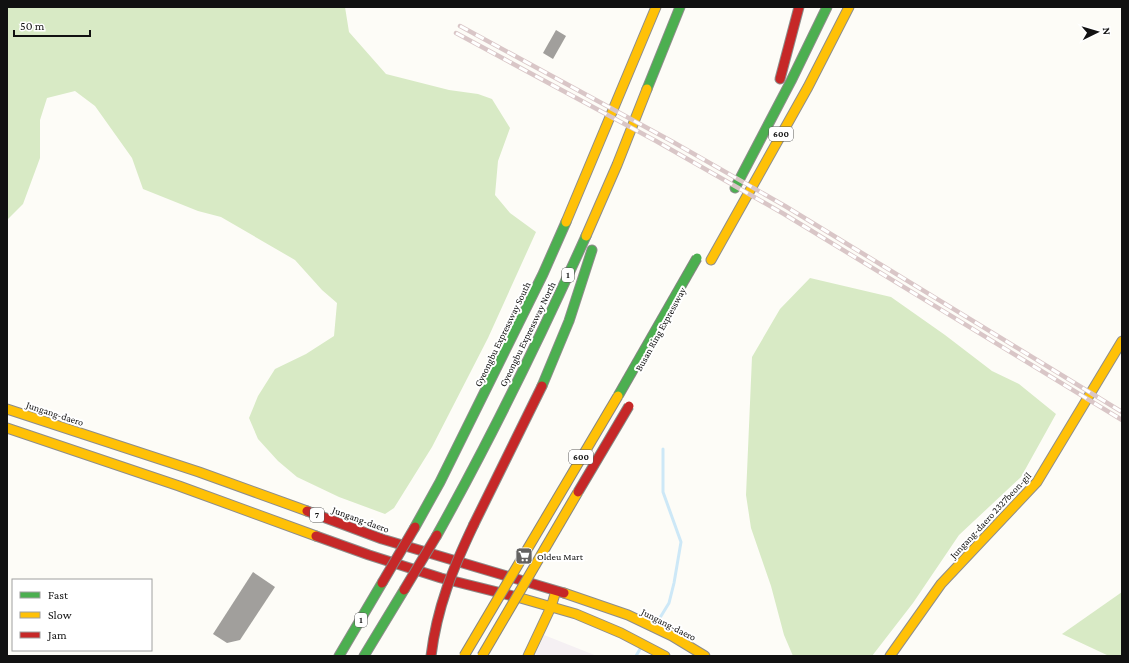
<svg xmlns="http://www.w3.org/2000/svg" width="1129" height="663" font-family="'Crimson Pro',serif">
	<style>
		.industrial { fill: #f5f0f3 }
		.forest { fill: #d8eac5 }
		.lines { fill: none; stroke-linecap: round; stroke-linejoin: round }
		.stream { stroke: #cde8f7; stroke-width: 3 }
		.building { fill: #a19f9c }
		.fast-casing { stroke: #8e8d8b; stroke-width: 11 }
		.slow-casing { stroke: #8e8d8b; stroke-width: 11 }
		.jam-casing { stroke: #8e8d8b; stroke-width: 11 }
		.fast { stroke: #4caf50; stroke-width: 9 }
		.slow { stroke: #ffc107; stroke-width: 9 }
		.jam { stroke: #c62828; stroke-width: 9 }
		.rail-casing { stroke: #d9c6c7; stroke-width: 4.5 }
		.rail { stroke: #fff; stroke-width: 3; stroke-dasharray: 9; stroke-linecap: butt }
		.fast-bridge-casing { stroke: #858482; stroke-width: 11; stroke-linecap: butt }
		.slow-bridge-casing { stroke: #858482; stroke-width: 11; stroke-linecap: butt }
		.jam-bridge-casing { stroke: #858482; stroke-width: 11; stroke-linecap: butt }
		.fast-bridge { stroke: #4caf50; stroke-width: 9 }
		.slow-bridge { stroke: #ffc107; stroke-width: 9 }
		.jam-bridge { stroke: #c62828; stroke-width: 9 }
		.labels { text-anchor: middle; stroke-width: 4; stroke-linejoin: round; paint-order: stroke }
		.shield { fill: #fff; stroke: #585858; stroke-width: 1 }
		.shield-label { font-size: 9px; font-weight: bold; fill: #111 }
		.street-label { font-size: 10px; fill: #111; stroke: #fff }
		.poi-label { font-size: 10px; fill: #111; stroke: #fff; text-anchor: start }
	</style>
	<rect width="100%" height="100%" fill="#fdfcf7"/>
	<polygon class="industrial" points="544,635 597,656 535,656"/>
	<g class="forest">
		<polygon points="7,7 345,7 349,32 386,74 449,90 478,94 492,99 510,128 498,161 495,195 510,213 536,232 488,338 432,447 394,508 385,514 339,497 297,477 278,461 258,439 249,418 258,396 275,369 306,354 334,336 337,303 322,290 295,260 221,217 198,211 143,189 132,158 95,106 75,91 47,98 40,120 40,158 23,204 7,220"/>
		<polygon points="810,278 891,297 945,335 992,371 1019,384 1056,414 1021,477 959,535 913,603 872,656 793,656 784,635 771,586 751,528 746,495 752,357 780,309"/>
		<polygon points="1122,592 1122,656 1109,656 1062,634"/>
	</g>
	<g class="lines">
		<g class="stream">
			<polyline points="658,621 669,603 674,583 681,542 663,492 663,449"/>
			<polyline points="636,656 640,649"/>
		</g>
	</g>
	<g class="building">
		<polygon points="556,30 566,36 553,59 543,53"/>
		<polygon points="253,572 275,587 240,640 227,643 213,634"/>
	</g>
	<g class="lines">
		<g class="fast-casing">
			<g id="fast">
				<polyline points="647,89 680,7"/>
				<polyline points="735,188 791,81 827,7"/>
				<polyline points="542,386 569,321 592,250"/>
				<polyline points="415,527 440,482 543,274 566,222"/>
				<path d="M437,535c54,-97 103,-197 149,-299"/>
				<polyline points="339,656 382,583"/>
				<polyline points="364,656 404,590"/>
			</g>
		</g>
		<g class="slow-casing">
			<g id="slow">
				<polyline points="566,222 656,7"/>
				<polyline points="586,236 617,165 647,89"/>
				<polyline points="711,260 808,87 849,7"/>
				<polyline points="7,409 199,472 307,511"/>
				<polyline points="7,428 179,486 316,536"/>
				<polyline points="564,593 628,615 672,636 705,656"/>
				<polyline points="517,597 576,614 621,633 665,656"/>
				<polyline points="528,656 551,607 555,594"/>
				<polyline points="890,656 941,584 1037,482 1122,341"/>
			</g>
		</g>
		<g class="jam-casing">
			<g id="jam">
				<polyline points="780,79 799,7"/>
				<polyline points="307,511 382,539 564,593"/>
				<polyline points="474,524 542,386"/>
				<polyline points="316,536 369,555 441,578 517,597"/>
			</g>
		</g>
		<use href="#fast" class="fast"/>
		<use href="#slow" class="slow"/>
		<use href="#jam" class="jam"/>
		<g class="rail-casing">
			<g id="rail">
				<polyline points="460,26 673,142 785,206 1122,412"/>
				<polyline points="456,33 656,141 784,214 1122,420"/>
			</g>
		</g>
		<use href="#rail" class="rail"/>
		<g class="fast-bridge-casing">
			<polyline id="fast-bridge" points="618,396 697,258"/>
		</g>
		<g class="slow-bridge-casing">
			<g id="slow-bridge">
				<polyline points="464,656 618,396"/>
				<polyline points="482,656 578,492"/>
			</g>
		</g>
		<g class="jam-bridge-casing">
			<g id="jam-bridge">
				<polyline points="578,492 629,406"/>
				<polyline points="382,583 415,527"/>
				<polyline points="404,590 437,535"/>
				<path d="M431,656c6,-49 22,-88 43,-132"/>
			</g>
		</g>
		<use href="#fast-bridge" class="fast-bridge"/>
		<use href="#slow-bridge" class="slow-bridge"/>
		<use href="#jam-bridge" class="jam-bridge"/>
	</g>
	<defs>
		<g id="supermarket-square" transform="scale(0.9)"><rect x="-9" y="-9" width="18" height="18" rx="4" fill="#646362" stroke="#fff"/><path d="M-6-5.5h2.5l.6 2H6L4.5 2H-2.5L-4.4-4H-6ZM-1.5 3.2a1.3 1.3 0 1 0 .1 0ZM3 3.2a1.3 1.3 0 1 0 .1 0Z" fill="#fff"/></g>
	</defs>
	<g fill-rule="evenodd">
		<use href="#supermarket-square" x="524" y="556"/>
	</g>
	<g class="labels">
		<g class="shield">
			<rect x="769" y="127" width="24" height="14" rx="3"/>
			<rect x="562" y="268" width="12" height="14" rx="3"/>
			<rect x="569" y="450" width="24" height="14" rx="3"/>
			<rect x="310" y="508" width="14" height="14" rx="3"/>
			<rect x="355" y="613" width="12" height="14" rx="3"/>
		</g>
		<g class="shield-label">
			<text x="781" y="137">600</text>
			<text x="568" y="278">1</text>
			<text x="581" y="460">600</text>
			<text x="317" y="518">7</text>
			<text x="361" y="623">1</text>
		</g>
		<g class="street-label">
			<text transform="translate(660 329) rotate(-61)" y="4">Busan Ring Expressway</text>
			<text transform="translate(502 334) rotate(-64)" y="4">Gyeongbu Expressway South</text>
			<text transform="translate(527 334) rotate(-64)" y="4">Gyeongbu Expressway North</text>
			<text transform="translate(55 413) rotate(18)" y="4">Jungang-daero</text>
			<text transform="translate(990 515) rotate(-47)" y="4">Jungang-daero 2327beon-gil</text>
			<text transform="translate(361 519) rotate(20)" y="4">Jungang-daero</text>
			<text transform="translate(669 624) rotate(27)" y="4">Jungang-daero</text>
		</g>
		<g class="poi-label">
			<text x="537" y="560">Oldeu Mart</text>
		</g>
	</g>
	<rect width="1129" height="663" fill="none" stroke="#111111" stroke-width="16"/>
	<rect x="12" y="579" width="140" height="72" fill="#ffffff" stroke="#a0a0a0"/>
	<rect x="20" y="592" width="20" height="6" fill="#4caf50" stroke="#a0a0a0"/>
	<text x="48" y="599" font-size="12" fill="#111111">Fast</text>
	<rect x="20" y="612" width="20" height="6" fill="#ffc107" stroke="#a0a0a0"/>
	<text x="48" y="619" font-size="12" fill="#111111">Slow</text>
	<rect x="20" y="632" width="20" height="6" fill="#c62828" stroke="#a0a0a0"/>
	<text x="48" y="639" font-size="12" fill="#111111">Jam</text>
	<g transform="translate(1097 32) rotate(85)" stroke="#ffffff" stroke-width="3" paint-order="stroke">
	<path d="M0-3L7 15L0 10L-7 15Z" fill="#111111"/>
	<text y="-6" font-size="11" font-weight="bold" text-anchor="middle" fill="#111111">N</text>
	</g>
	<path d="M14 30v6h76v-6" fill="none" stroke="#111111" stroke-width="2"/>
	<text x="20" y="30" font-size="12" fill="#111111" stroke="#ffffff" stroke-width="3" paint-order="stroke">50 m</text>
</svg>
